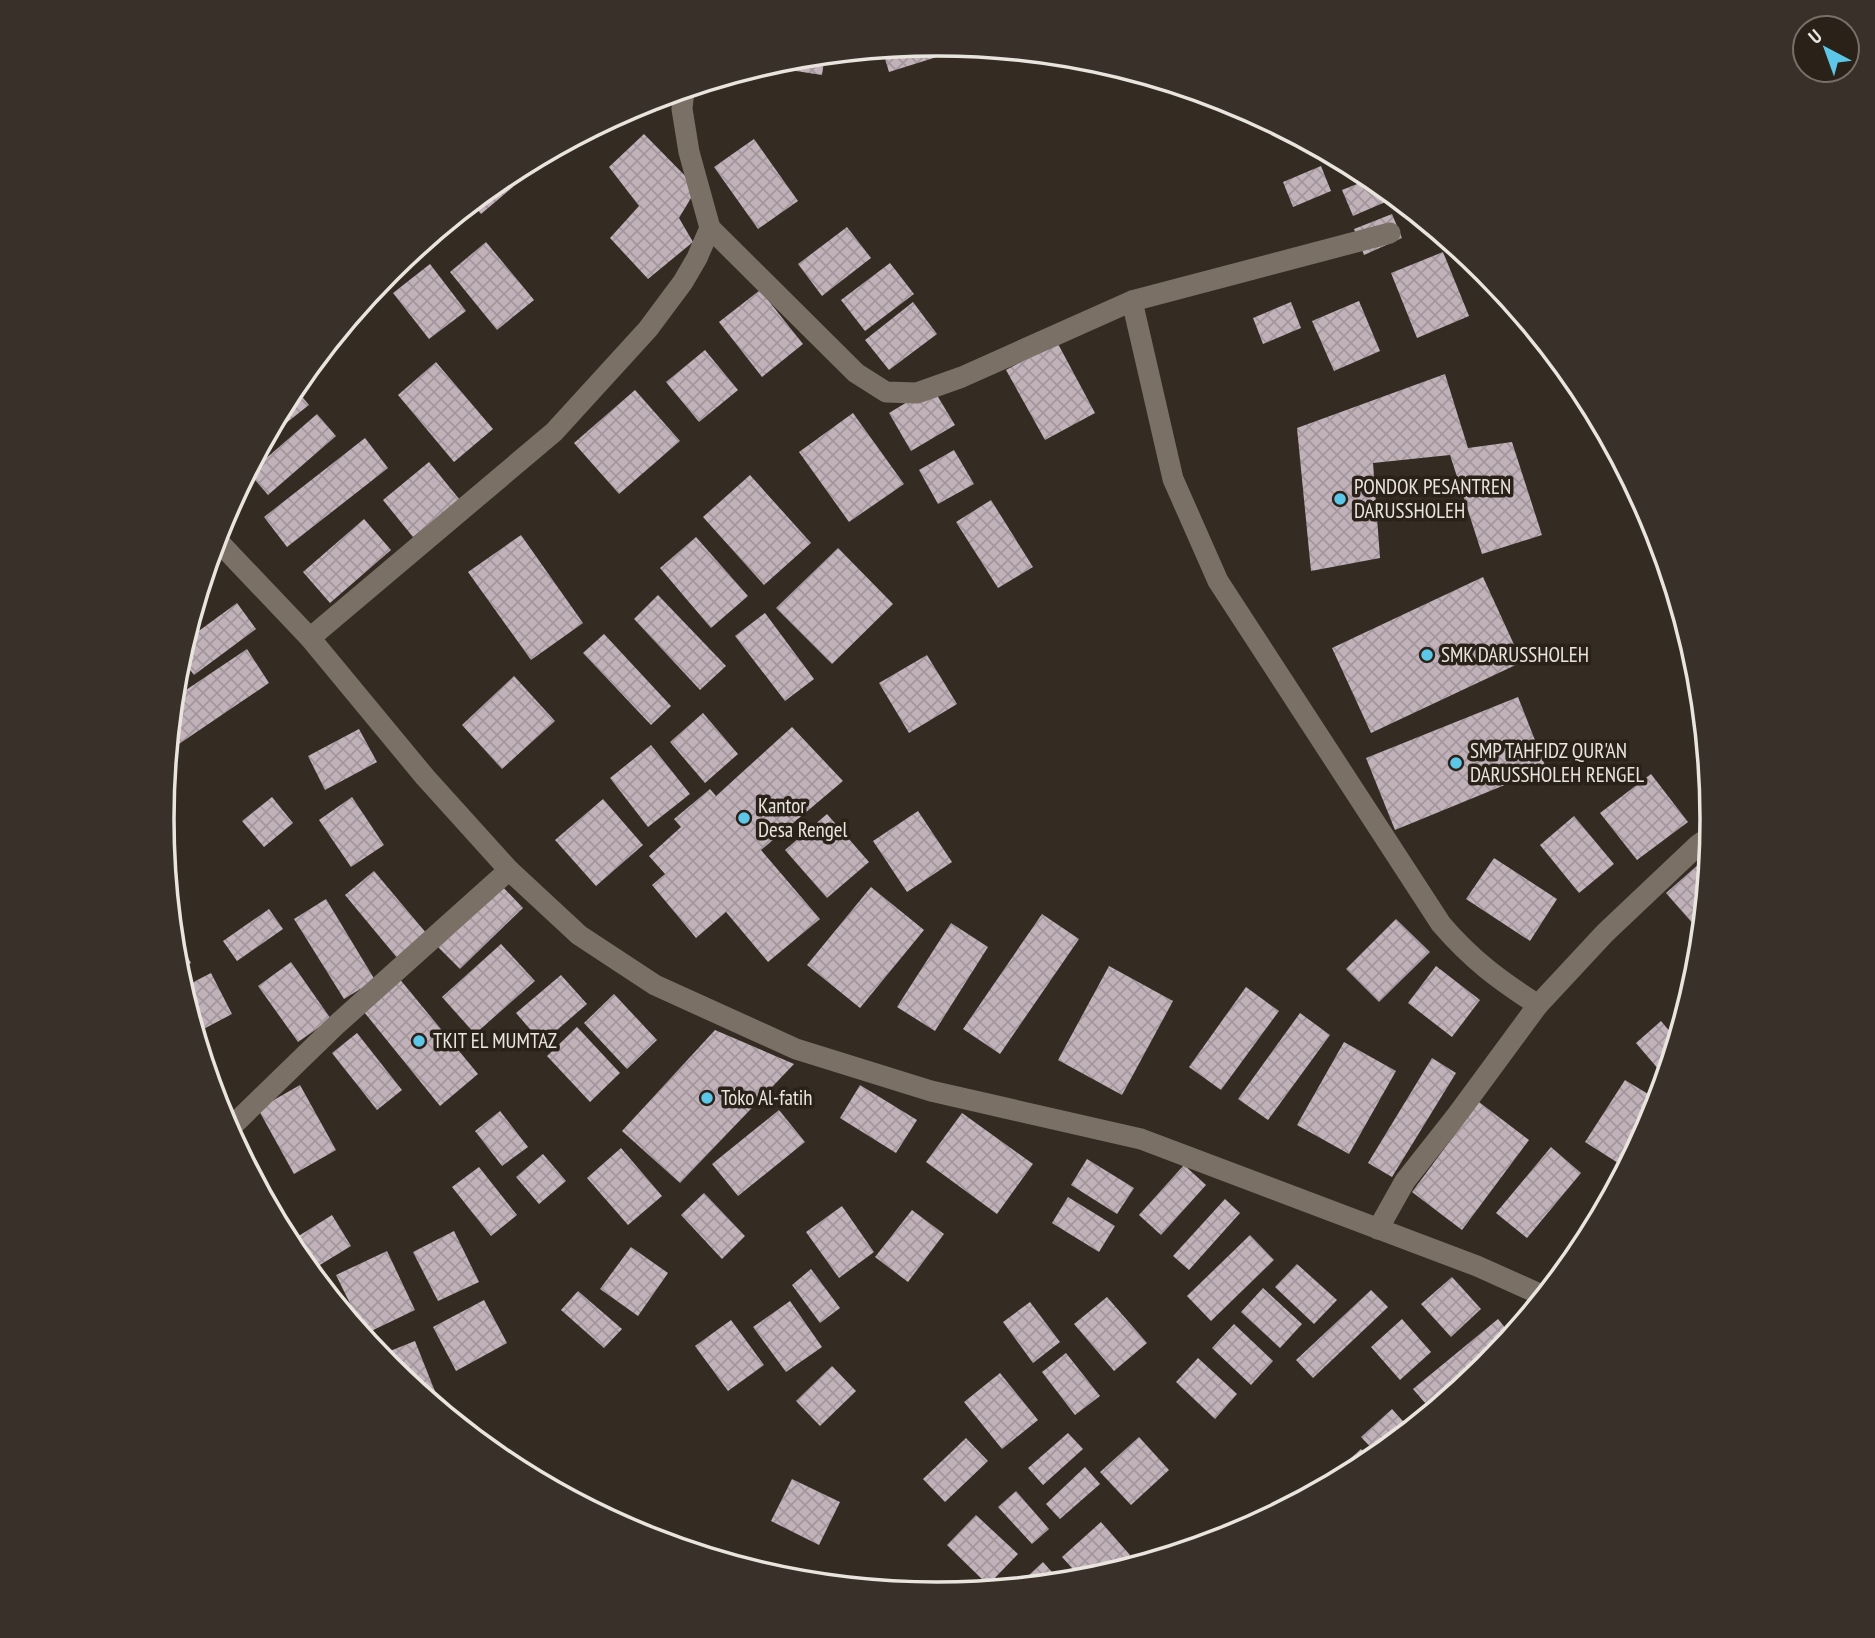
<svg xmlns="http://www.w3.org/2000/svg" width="1875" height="1638" font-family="'PT Sans Narrow',sans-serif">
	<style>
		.building { fill: url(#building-cross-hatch) }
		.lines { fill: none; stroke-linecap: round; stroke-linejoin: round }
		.minor { stroke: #7b7066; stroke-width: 21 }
		.poi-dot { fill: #5dc7e8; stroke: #2a2119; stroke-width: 2.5 }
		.labels { text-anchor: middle; stroke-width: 7; stroke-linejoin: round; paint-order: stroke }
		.poi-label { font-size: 21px; fill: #eae4de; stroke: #2a2119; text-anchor: start }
		.rim { fill: none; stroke: #eae4de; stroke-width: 3.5 }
	</style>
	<defs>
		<pattern id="building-cross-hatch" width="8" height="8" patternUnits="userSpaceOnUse" patternTransform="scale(1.75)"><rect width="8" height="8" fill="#c1b2ba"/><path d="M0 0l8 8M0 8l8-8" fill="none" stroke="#a2969c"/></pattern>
	</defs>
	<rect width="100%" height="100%" fill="#342b22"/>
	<g class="building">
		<polygon points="938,44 954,45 956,51 889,72 882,49"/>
		<polygon points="825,55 822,75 763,66 787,59"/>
		<polygon points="620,114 606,128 602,123"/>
		<polygon points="644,134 697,188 679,218 693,242 648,279 610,238 639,206 609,167"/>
		<polygon points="754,139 798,201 758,229 714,167"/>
		<polygon points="549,152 551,154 519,181 511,172"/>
		<polygon points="1321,166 1331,191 1293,207 1283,182"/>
		<polygon points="504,177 513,187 481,214 472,203"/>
		<polygon points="1372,178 1386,189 1390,200 1353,216 1342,190"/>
		<polygon points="1392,214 1402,238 1364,255 1354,229"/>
		<polygon points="847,227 871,258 822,296 798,264"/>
		<polygon points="486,242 534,300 497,330 450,272"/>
		<polygon points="1443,252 1469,316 1417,338 1391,273"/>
		<polygon points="890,263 914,294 865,331 841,300"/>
		<polygon points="430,264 466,311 429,339 393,293"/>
		<polygon points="760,290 803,344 762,377 719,322"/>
		<polygon points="1359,301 1380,351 1334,371 1312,321"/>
		<polygon points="913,302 937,334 889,370 865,340"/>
		<polygon points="1291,302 1301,328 1263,344 1253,318"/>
		<polygon points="1057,342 1095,413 1045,440 1006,370"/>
		<polygon points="705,350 738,390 699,422 666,382"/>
		<polygon points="436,362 493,429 454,462 398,395"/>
		<polygon points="1445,374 1468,448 1512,442 1542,535 1482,554 1450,455 1373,463 1380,558 1311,571 1297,428"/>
		<polygon points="294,387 309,405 281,427 276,421"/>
		<polygon points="932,387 955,425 911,451 889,413"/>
		<polygon points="635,390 680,441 619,494 574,443"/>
		<polygon points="853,413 904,484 849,522 799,452"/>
		<polygon points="317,414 336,436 268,495 249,473"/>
		<polygon points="365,438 388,468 287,547 264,517"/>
		<polygon points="954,450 974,484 938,504 919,470"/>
		<polygon points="429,462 460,500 413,537 383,500"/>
		<polygon points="750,475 811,543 764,585 703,517"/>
		<polygon points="991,500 1033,567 998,588 956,522"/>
		<polygon points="364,519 391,550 330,603 303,572"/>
		<polygon points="521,535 583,623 531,660 468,572"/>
		<polygon points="696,537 748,596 711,628 660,568"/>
		<polygon points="838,548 893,604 832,664 776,608"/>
		<polygon points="208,567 214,574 202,585 204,580"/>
		<polygon points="1483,577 1522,662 1371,733 1332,648"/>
		<polygon points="658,595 726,666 700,690 634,619"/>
		<polygon points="237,603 256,629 194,675 180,657 185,641"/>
		<polygon points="765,613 814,679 785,701 735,636"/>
		<polygon points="604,634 671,706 651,725 583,653"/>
		<polygon points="247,649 269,683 176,746 170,737 174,698"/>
		<polygon points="927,655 957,704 909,733 879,683"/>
		<polygon points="514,676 555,721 502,769 462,725"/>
		<polygon points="1518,697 1546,768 1395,830 1366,758"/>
		<polygon points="703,713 738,754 705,783 670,742"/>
		<polygon points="792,727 843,781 761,850 820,919 768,962 726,912 696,938 652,885 665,874 649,856 681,827 674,819 710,789 716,796"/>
		<polygon points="359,729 377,762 325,790 308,756"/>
		<polygon points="651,745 690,794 648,827 610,778"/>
		<polygon points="1651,774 1688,822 1637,860 1600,813"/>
		<polygon points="272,797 293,823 264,847 242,821"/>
		<polygon points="352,797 384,845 351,867 319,820"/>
		<polygon points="603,799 643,845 596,886 555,840"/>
		<polygon points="918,811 952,862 907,892 873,841"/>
		<polygon points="827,814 869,862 827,898 785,850"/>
		<polygon points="1574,816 1614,864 1579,893 1540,845"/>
		<polygon points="1709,855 1701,933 1666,893"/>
		<polygon points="1494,858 1557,899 1530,941 1466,899"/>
		<polygon points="374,871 427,934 398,959 345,895"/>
		<polygon points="500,884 523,908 460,969 436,945"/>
		<polygon points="871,887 924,930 860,1008 807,965"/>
		<polygon points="326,899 375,980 344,999 294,919"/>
		<polygon points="269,909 283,929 237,961 223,941"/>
		<polygon points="1042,914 1079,939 1000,1054 963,1029"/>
		<polygon points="1396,919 1430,952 1379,1002 1346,969"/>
		<polygon points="951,923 988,947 935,1031 897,1007"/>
		<polygon points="173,929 191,963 177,970"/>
		<polygon points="501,944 535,981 475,1034 442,997"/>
		<polygon points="291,962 331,1019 298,1042 258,986"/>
		<polygon points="1109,966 1173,1001 1122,1095 1058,1060"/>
		<polygon points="1436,966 1480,1000 1452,1037 1408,1003"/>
		<polygon points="211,973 232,1014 196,1033 182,988"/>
		<polygon points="561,975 587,1004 542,1043 516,1013"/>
		<polygon points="398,977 478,1074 440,1106 360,1007"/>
		<polygon points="1246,987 1279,1011 1221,1090 1189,1067"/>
		<polygon points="614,994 657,1040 627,1069 584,1023"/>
		<polygon points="1300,1013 1330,1035 1268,1120 1238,1099"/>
		<polygon points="1661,1021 1677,1040 1665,1077 1636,1043"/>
		<polygon points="577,1027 620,1073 590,1102 547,1056"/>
		<polygon points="715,1030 794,1064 680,1183 622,1131"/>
		<polygon points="357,1033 402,1090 377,1110 332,1053"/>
		<polygon points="1344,1042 1396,1071 1349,1154 1297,1125"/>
		<polygon points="1432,1058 1456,1073 1392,1177 1368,1163"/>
		<polygon points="1625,1080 1658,1100 1654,1116 1626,1168 1585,1142"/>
		<polygon points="300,1085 336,1150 294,1174 258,1109"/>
		<polygon points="860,1085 917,1120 896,1153 840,1118"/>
		<polygon points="1479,1102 1529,1140 1462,1230 1412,1192"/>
		<polygon points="779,1110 805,1142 738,1196 712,1164"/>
		<polygon points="500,1111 528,1147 502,1166 475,1131"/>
		<polygon points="962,1113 1033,1164 997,1214 926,1162"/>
		<polygon points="244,1137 271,1188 262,1193 235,1142"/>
		<polygon points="1551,1147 1581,1173 1527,1238 1496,1213"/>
		<polygon points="621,1148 662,1196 628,1225 587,1178"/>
		<polygon points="543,1154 566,1181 539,1204 516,1177"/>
		<polygon points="1087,1159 1134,1188 1117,1214 1071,1185"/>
		<polygon points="1184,1165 1206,1185 1161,1235 1139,1215"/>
		<polygon points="479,1167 517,1215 491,1236 452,1187"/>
		<polygon points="704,1193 745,1236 722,1259 681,1215"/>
		<polygon points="1068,1197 1115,1226 1099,1252 1052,1223"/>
		<polygon points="1225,1199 1240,1213 1189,1270 1173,1256"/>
		<polygon points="842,1206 874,1252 839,1278 806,1232"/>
		<polygon points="912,1210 944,1234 908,1282 875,1257"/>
		<polygon points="332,1215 351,1246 310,1271 289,1242"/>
		<polygon points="454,1231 479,1282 438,1301 413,1252"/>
		<polygon points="1250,1235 1274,1260 1211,1321 1187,1296"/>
		<polygon points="631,1247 668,1273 638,1316 600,1289"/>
		<polygon points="387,1251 415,1310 365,1334 336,1275"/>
		<polygon points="1297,1264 1337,1300 1314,1324 1275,1287"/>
		<polygon points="811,1269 840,1308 820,1323 792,1285"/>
		<polygon points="1452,1277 1481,1309 1451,1337 1421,1304"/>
		<polygon points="1263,1288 1302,1324 1280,1348 1241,1312"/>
		<polygon points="1371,1290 1388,1307 1313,1378 1296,1360"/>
		<polygon points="578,1291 622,1329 604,1348 561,1310"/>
		<polygon points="1107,1297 1147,1343 1114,1371 1074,1324"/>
		<polygon points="484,1300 507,1343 456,1371 433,1327"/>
		<polygon points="790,1301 822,1347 786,1372 753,1327"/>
		<polygon points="1030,1302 1060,1342 1033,1363 1003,1322"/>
		<polygon points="1402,1319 1431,1352 1400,1380 1371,1347"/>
		<polygon points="1498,1319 1512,1336 1485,1367 1432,1411 1413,1389"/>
		<polygon points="731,1320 764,1365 728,1391 695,1346"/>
		<polygon points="1234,1324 1273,1361 1251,1385 1212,1348"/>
		<polygon points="415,1341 438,1399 431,1402 389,1367 380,1355"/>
		<polygon points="1066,1353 1100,1396 1075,1415 1042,1372"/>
		<polygon points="1198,1358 1237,1394 1215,1419 1176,1382"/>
		<polygon points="832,1366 856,1391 820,1426 796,1401"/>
		<polygon points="1000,1373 1038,1420 1002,1449 964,1402"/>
		<polygon points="1392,1409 1410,1429 1378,1455 1361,1437"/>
		<polygon points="1068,1433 1083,1449 1043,1485 1028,1468"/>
		<polygon points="1139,1437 1169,1470 1131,1505 1100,1472"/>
		<polygon points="966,1438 988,1461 945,1502 923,1479"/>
		<polygon points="1361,1449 1371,1461 1334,1482 1330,1477"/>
		<polygon points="1085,1467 1100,1484 1060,1519 1046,1504"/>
		<polygon points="792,1479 840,1502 819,1545 771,1521"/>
		<polygon points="1016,1491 1049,1529 1032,1544 998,1507"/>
		<polygon points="976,1515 1018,1554 988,1585 947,1545"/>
		<polygon points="1101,1522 1130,1555 1111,1573 1083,1580 1062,1557"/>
		<polygon points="1043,1562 1061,1582 1016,1587"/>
	</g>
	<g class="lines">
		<g class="minor">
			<polyline points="710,228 856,373 886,392 917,393 962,377 1132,301 1390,233"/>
			<path d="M1132,301l41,178 45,102 223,343c31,36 58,56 97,81l67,-72 93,-88 13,-9"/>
			<polyline points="216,539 310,638 425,777 509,870 579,935 655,985 796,1049 931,1091 1141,1139 1477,1266 1544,1296"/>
			<polyline points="310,638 554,432 648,329 683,282 697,258 710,228 689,152 682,109 684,90"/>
			<polyline points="229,1129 335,1026 509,870"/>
			<polyline points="1378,1229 1405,1181 1457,1115 1538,1005"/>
		</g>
	</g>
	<g class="poi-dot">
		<circle cx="1340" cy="499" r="7"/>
		<circle cx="1427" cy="655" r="7"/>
		<circle cx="1456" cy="763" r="7"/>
		<circle cx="744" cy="818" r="7"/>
		<circle cx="419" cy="1041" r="7"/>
		<circle cx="707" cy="1098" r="7"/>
	</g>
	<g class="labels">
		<g class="poi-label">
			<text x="1354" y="494">PONDOK PESANTREN<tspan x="1354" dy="24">DARUSSHOLEH</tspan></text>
			<text x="1441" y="662">SMK DARUSSHOLEH</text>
			<text x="1470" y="758">SMP TAHFIDZ QUR'AN<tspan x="1470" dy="24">DARUSSHOLEH RENGEL</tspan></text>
			<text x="758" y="813">Kantor<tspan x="758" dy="24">Desa Rengel</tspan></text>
			<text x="433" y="1048">TKIT EL MUMTAZ</text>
			<text x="721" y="1105">Toko Al-fatih</text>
		</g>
	</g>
	<path d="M0 0H1875V1638H0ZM174 819a763 763 0 1 1 1526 0a763 763 0 1 1-1526 0Z" fill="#393129" fill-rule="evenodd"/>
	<path class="rim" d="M174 819a763 763 0 1 1 1526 0a763 763 0 1 1-1526 0Z"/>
	<g transform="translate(1826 49) rotate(319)"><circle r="33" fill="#2a2119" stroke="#776f68" stroke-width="2"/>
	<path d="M0-5L12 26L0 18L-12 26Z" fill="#5dc7e8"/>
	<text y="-10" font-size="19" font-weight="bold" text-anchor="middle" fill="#eae4de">U</text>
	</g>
</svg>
